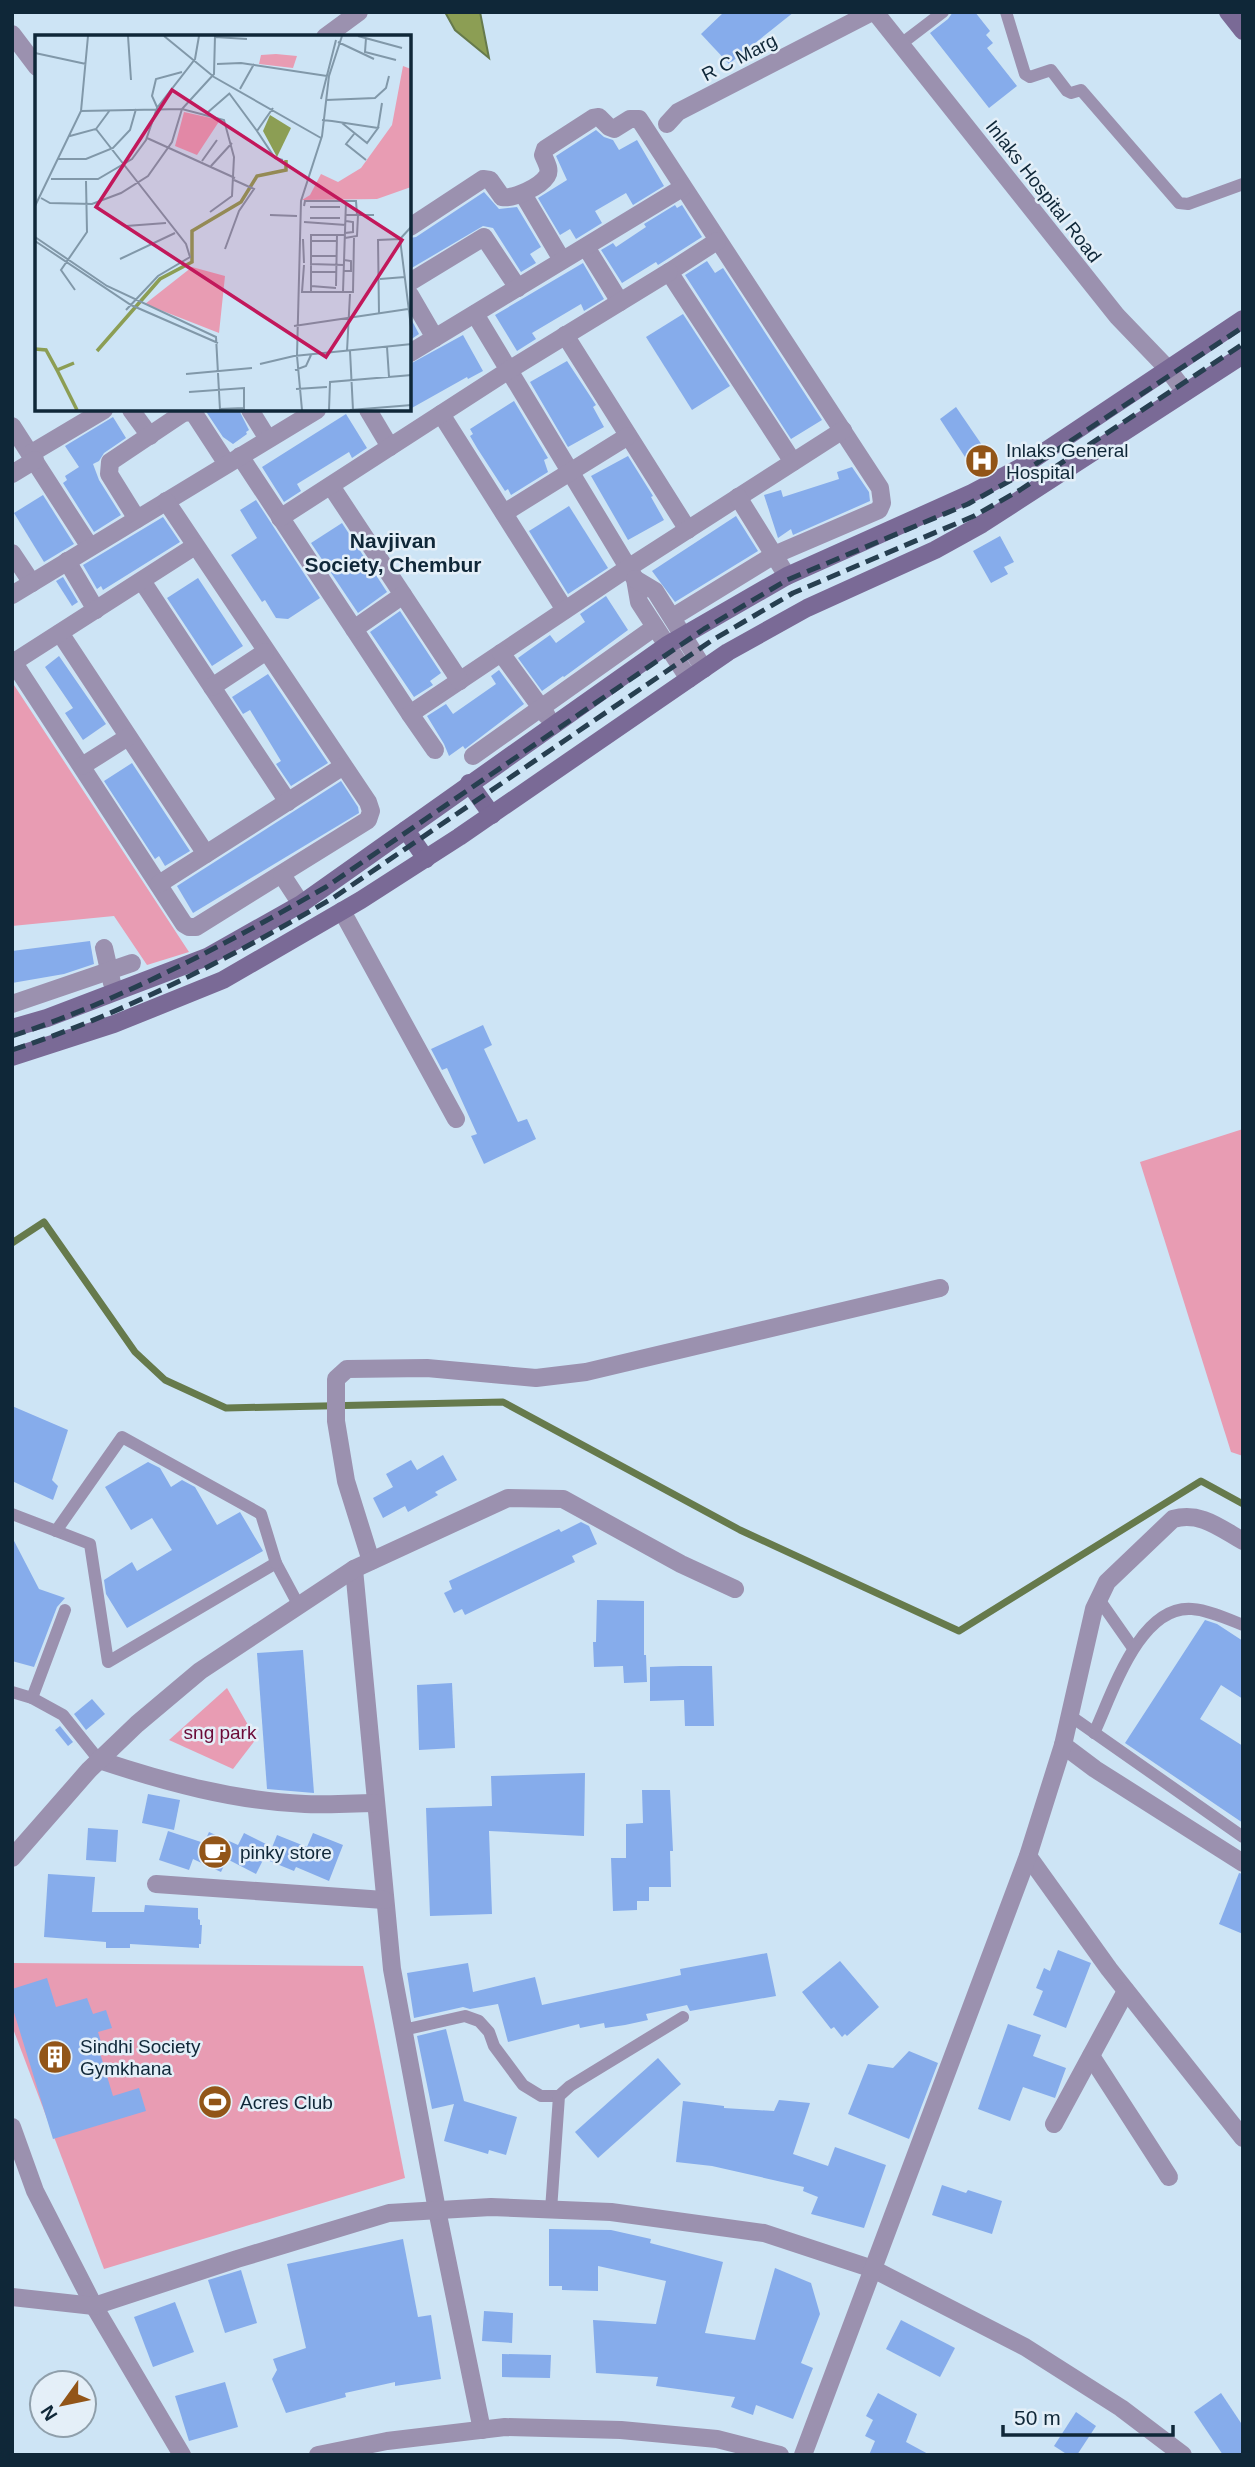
<svg xmlns="http://www.w3.org/2000/svg" width="1255" height="2467" font-family="Helvetica,sans-serif">
	<style>
		.green { fill: #e89cb3 }
		.water { fill: #8c9e54; stroke: #667a4c; stroke-width: 2 }
		.lines { fill: none; stroke-linecap: round; stroke-linejoin: round }
		.stream { stroke: #667a4c; stroke-width: 7 }
		.building { fill: #86aceb }
		.service { stroke: #9b91af; stroke-width: 12 }
		.minor { stroke: #9b91af; stroke-width: 18 }
		.secondary { stroke: #7a6a96; stroke-width: 18 }
		.rail { stroke: #273f50; stroke-width: 5; stroke-dasharray: 14 7; stroke-linecap: butt }
		.labels { text-anchor: middle; stroke-width: 5; stroke-linejoin: round; paint-order: stroke }
		.street-label { font-size: 19px; fill: #0f2738; stroke: #e4eff8 }
		.poi-label { font-size: 19px; fill: #0f2738; stroke: #e4eff8; text-anchor: start }
		.park-label { font-size: 19px; fill: #6b0a37; stroke: #e4eff8 }
		.neighbourhood-label { font-size: 21px; font-weight: bold; fill: #0f2738; stroke: #e4eff8 }
		.inset-river { fill: none; stroke: #8c9e54; stroke-width: 3.5 }
		.inset-road { fill: none; stroke: #8198a9; stroke-width: 2 }
		.view { fill: #c2185b; fill-opacity: 0.15; stroke: #c2185b; stroke-width: 3.5 }
		.inset-edge { fill: none; stroke: #0f2738; stroke-width: 3.5 }
	</style>
	<rect width="100%" height="100%" fill="#cde4f5"/>
	<g class="green">
		<polygon points="12,682 189,952 147,965 114,916 12,926"/>
		<polygon points="1243,1129 1243,1456 1231,1452 1140,1162"/>
		<polygon points="227,1688 256,1739 233,1769 169,1740"/>
		<polygon points="12,1963 363,1966 405,2178 104,2269 12,2026"/>
	</g>
	<polygon class="water" points="445,12 480,12 489,58 455,30"/>
	<g class="lines">
		<polyline class="stream" points="12,1243 44,1222 135,1352 165,1380 226,1408 503,1402 740,1530 959,1631 1201,1481 1243,1504"/>
	</g>
	<g class="building">
		<polygon points="724,12 794,12 729,64 701,34"/>
		<polygon points="953,12 975,12 990,31 986,35 993,43 987,48 1017,86 989,108 930,33 948,19"/>
		<polygon points="596,130 604,137 613,140 619,150 637,140 664,186 633,205 626,193 595,211 602,223 576,239 570,229 560,235 538,198 567,180 556,156"/>
		<polygon points="484,192 499,209 517,207 541,247 530,254 536,263 521,272 493,228 483,226 410,269 410,238 416,237"/>
		<polygon points="675,205 677,208 682,205 702,237 658,265 656,262 622,283 601,250 613,243 616,247 646,227 644,224"/>
		<polygon points="707,261 715,273 723,268 822,420 791,439 685,275"/>
		<polygon points="583,263 604,299 584,311 581,304 532,333 536,339 517,351 495,315"/>
		<polygon points="683,314 730,386 692,410 646,337"/>
		<polygon points="410,317 419,334 410,340"/>
		<polygon points="463,335 483,371 468,379 467,377 410,409 410,364"/>
		<polygon points="567,361 596,405 593,407 604,427 568,447 530,382"/>
		<polygon points="514,401 548,458 544,460 548,472 511,495 508,489 505,491 477,448 470,436 473,434 470,429"/>
		<polygon points="956,407 984,448 967,460 940,419"/>
		<polygon points="205,410 239,410 249,430 246,432 247,434 233,444 223,437"/>
		<polygon points="346,414 367,448 352,458 349,452 297,484 301,491 284,502 262,467"/>
		<polygon points="113,417 126,438 104,453 99,461 93,464 99,480 121,515 94,532 63,483 67,480 65,476 79,467 65,446"/>
		<polygon points="628,456 653,496 651,497 664,520 628,540 591,476"/>
		<polygon points="852,467 869,492 870,501 793,535 791,529 778,538 764,495 781,490 783,497 839,479 837,472"/>
		<polygon points="43,495 74,544 44,562 14,513"/>
		<polygon points="256,500 320,598 288,619 276,618 265,600 262,602 231,555 257,538 240,510"/>
		<polygon points="569,506 608,568 568,594 529,531"/>
		<polygon points="736,516 758,551 675,602 652,571"/>
		<polygon points="163,517 180,542 103,590 101,586 97,589 83,565"/>
		<polygon points="342,523 387,592 358,613 311,543"/>
		<polygon points="1000,536 1014,562 1004,567 1008,574 991,583 973,551"/>
		<polygon points="63,577 78,602 72,606 56,581"/>
		<polygon points="198,578 243,646 212,666 167,598"/>
		<polygon points="606,596 628,630 564,677 563,676 542,691 518,658 550,635 556,643 585,622 580,614"/>
		<polygon points="400,611 441,673 430,681 433,685 414,697 370,632"/>
		<polygon points="59,656 106,724 83,740 65,713 73,708 45,667"/>
		<polygon points="499,670 524,704 465,749 463,746 449,756 444,744 427,716 446,704 453,714 496,684 491,676"/>
		<polygon points="268,674 328,763 291,786 276,764 281,761 250,710 243,714 232,697"/>
		<polygon points="132,763 190,851 165,866 159,856 155,859 104,781"/>
		<polygon points="341,781 358,807 359,813 193,913 177,886"/>
		<polygon points="90,941 94,964 64,974 12,983 12,951"/>
		<polygon points="483,1025 492,1045 484,1049 518,1122 527,1119 536,1139 484,1164 471,1136 477,1134 447,1068 442,1070 431,1049"/>
		<polygon points="12,1406 68,1430 52,1480 58,1486 53,1500 12,1481"/>
		<polygon points="443,1455 457,1480 435,1492 438,1495 408,1512 405,1506 383,1518 373,1498 393,1487 386,1474 411,1460 417,1470"/>
		<polygon points="148,1462 160,1468 171,1487 182,1480 195,1487 217,1525 240,1512 263,1551 127,1628 106,1594 104,1580 132,1562 137,1571 172,1550 152,1518 131,1530 105,1487"/>
		<polygon points="581,1522 589,1526 597,1544 572,1556 575,1562 465,1615 462,1609 454,1613 444,1593 452,1589 449,1581 559,1529 561,1532"/>
		<polygon points="12,1537 39,1589 65,1598 57,1607 34,1667 12,1661"/>
		<polygon points="597,1600 644,1601 644,1655 646,1655 647,1682 624,1683 623,1666 594,1667 593,1642 596,1642"/>
		<polygon points="1205,1620 1217,1624 1243,1641 1243,1699 1221,1685 1200,1719 1243,1746 1243,1823 1125,1743"/>
		<polygon points="303,1650 314,1793 267,1789 257,1653"/>
		<polygon points="681,1666 712,1666 714,1726 685,1726 684,1700 650,1701 650,1667"/>
		<polygon points="452,1683 455,1748 419,1750 417,1685"/>
		<polygon points="92,1699 105,1714 86,1730 74,1714"/>
		<polygon points="60,1726 73,1742 68,1746 55,1730"/>
		<polygon points="585,1773 584,1836 489,1831 492,1914 430,1916 426,1808 492,1806 491,1776"/>
		<polygon points="642,1790 670,1790 673,1851 670,1851 671,1887 649,1887 649,1901 637,1901 637,1910 613,1911 611,1858 626,1858 626,1824 643,1823"/>
		<polygon points="148,1794 180,1800 174,1830 142,1823"/>
		<polygon points="88,1828 118,1830 116,1862 86,1860"/>
		<polygon points="168,1831 204,1843 209,1832 238,1845 244,1833 270,1846 256,1874 227,1859 221,1872 193,1859 189,1870 159,1860"/>
		<polygon points="313,1833 343,1845 329,1881 296,1867 294,1871 267,1860 277,1835 307,1847"/>
		<polygon points="1239,1873 1243,1874 1243,1934 1219,1924"/>
		<polygon points="48,1874 95,1877 92,1912 144,1912 145,1905 198,1908 198,1919 200,1920 200,1925 202,1925 201,1944 199,1944 199,1948 130,1944 130,1948 106,1948 106,1942 44,1937"/>
		<polygon points="1058,1950 1091,1963 1066,2028 1033,2015 1043,1991 1036,1988 1044,1968 1050,1971"/>
		<polygon points="767,1953 776,1996 690,2011 687,2005 646,2014 648,2020 625,2025 605,2028 604,2023 580,2028 579,2024 508,2042 498,2004 470,2009 463,2007 414,2018 407,1973 468,1963 473,1992 535,1977 542,2005 681,1975 680,1969"/>
		<polygon points="840,1961 879,2007 847,2036 845,2034 842,2037 834,2027 831,2029 802,1992"/>
		<polygon points="47,1978 56,2007 87,1998 93,2014 106,2010 112,2028 98,2032 101,2042 97,2043 113,2096 139,2088 146,2111 53,2139 12,2006 12,1989"/>
		<polygon points="1008,2024 1041,2035 1033,2056 1066,2068 1055,2098 1023,2087 1010,2121 978,2109"/>
		<polygon points="446,2029 464,2101 517,2117 506,2155 489,2150 488,2154 444,2141 454,2104 432,2109 417,2036"/>
		<polygon points="909,2051 938,2063 909,2139 848,2114 868,2064 893,2068"/>
		<polygon points="658,2058 681,2084 598,2158 575,2132"/>
		<polygon points="779,2100 810,2103 793,2154 828,2166 835,2147 886,2165 864,2228 811,2214 818,2197 803,2191 804,2187 712,2166 676,2162 683,2101 724,2106 724,2108 774,2111"/>
		<polygon points="942,2185 966,2193 968,2190 1002,2201 992,2234 932,2215"/>
		<polygon points="549,2229 611,2230 651,2239 650,2243 723,2262 705,2333 755,2340 775,2268 811,2283 820,2314 801,2363 813,2368 793,2419 756,2405 753,2415 731,2407 735,2397 656,2386 658,2377 596,2373 593,2320 656,2324 666,2281 598,2266 598,2291 562,2290 562,2286 549,2286"/>
		<polygon points="403,2239 418,2317 431,2315 441,2379 395,2386 395,2382 345,2393 346,2397 286,2413 272,2379 277,2370 273,2359 306,2348 287,2264"/>
		<polygon points="241,2270 257,2323 225,2333 208,2280"/>
		<polygon points="175,2302 194,2352 153,2367 134,2317"/>
		<polygon points="484,2311 513,2313 512,2343 482,2341"/>
		<polygon points="901,2320 955,2348 940,2377 886,2349"/>
		<polygon points="502,2354 551,2355 550,2378 502,2377"/>
		<polygon points="225,2382 238,2427 189,2441 175,2396"/>
		<polygon points="878,2393 917,2414 906,2442 930,2455 869,2455 875,2441 865,2436 873,2420 866,2416"/>
		<polygon points="1221,2393 1243,2426 1243,2455 1223,2455 1194,2412"/>
		<polygon points="1076,2412 1096,2426 1077,2455 1068,2455 1054,2446"/>
	</g>
	<g class="lines">
		<g class="service">
			<polyline points="1006,12 1025,74 1030,77 1051,70 1067,91 1071,93 1081,90 1179,203 1188,204 1243,184"/>
			<polyline points="901,44 943,12"/>
			<polyline points="12,1514 90,1544 108,1662 276,1563 299,1606"/>
			<polyline points="56,1531 122,1437 261,1514 276,1563"/>
			<polyline points="1098,1598 1133,1648"/>
			<polyline points="12,1692 32,1698 65,1610"/>
			<polyline points="32,1698 63,1715 99,1760"/>
			<polyline points="1069,1715 1243,1837"/>
			<path d="M1094,1733c18,-38 45,-128 98,-124 16,1 36,10 51,16"/>
			<polyline points="403,2030 465,2016 479,2021 489,2032 494,2046 523,2085 541,2096 559,2096"/>
			<polyline points="551,2210 559,2096 570,2086 683,2017"/>
		</g>
		<g class="minor">
			<polyline points="875,12 1117,316 1167,368 1185,392"/>
			<polyline points="12,34 37,67"/>
			<polyline points="325,37 359,12"/>
			<polyline points="667,124 678,112 872,12"/>
			<polyline points="523,194 562,260"/>
			<path d="M410,227l73,-48 7,1 12,17c12,2 38,-10 45,-21 4,-6 -1,-14 -4,-21l2,-6 48,-31 6,-1 10,10 5,2 16,-10h9l4,6 237,363 2,15 -3,7 -105,45 -101,62"/>
			<polyline points="717,241 669,272 793,462"/>
			<polyline points="586,247 620,302"/>
			<polyline points="410,282 484,237 518,288"/>
			<polyline points="410,295 435,338"/>
			<polyline points="475,314 635,579 639,602 689,679"/>
			<polyline points="565,335 688,530"/>
			<polyline points="410,353 682,188"/>
			<polyline points="131,410 150,436"/>
			<polyline points="250,410 268,439"/>
			<polyline points="368,410 390,447"/>
			<polyline points="441,414 565,610"/>
			<polyline points="12,426 90,547"/>
			<polyline points="30,454 104,410"/>
			<polyline points="240,456 410,714 628,568 843,430"/>
			<polyline points="12,474 35,460"/>
			<polyline points="331,486 460,681"/>
			<polyline points="738,497 787,576"/>
			<polyline points="504,513 628,436"/>
			<polyline points="280,518 509,370 669,272"/>
			<polyline points="137,519 109,474 110,462 183,413 190,412 195,415 227,464"/>
			<polyline points="12,553 32,583"/>
			<polyline points="67,561 96,610"/>
			<polyline points="635,579 655,591 704,669"/>
			<polyline points="142,581 288,802"/>
			<polyline points="12,595 317,410"/>
			<polyline points="354,629 403,595"/>
			<polyline points="60,633 206,854"/>
			<polyline points="501,653 547,716"/>
			<polyline points="12,660 184,924 189,927 196,927 368,820 371,811 368,802 166,501"/>
			<polyline points="14,662 195,546"/>
			<polyline points="212,687 265,652"/>
			<polyline points="410,714 435,750"/>
			<polyline points="473,756 655,627"/>
			<polyline points="82,766 128,737"/>
			<polyline points="282,875 301,904"/>
			<polyline points="159,884 342,767"/>
			<polyline points="342,911 456,1119"/>
			<polyline points="104,948 112,983"/>
			<polyline points="12,1004 132,963"/>
			<polyline points="371,1561 346,1481 336,1421 336,1379 347,1369 427,1368 536,1378 586,1372 940,1288"/>
			<polyline points="354,1569 392,1969 437,2210 482,2430"/>
			<polyline points="1063,1745 1095,1769 1243,1863"/>
			<path d="M99,1760c66,22 136,41 206,44 23,1 47,-1 70,-1"/>
			<polyline points="1028,1856 1109,1969 1243,2138"/>
			<polyline points="12,1858 89,1770 137,1724 200,1671 354,1569 508,1498 563,1499 681,1564 735,1589"/>
			<polyline points="156,1884 384,1900"/>
			<polyline points="1091,2056 1169,2177"/>
			<polyline points="1054,2124 1126,1991"/>
			<polyline points="12,2127 35,2191 94,2306 182,2455"/>
			<polyline points="12,2297 94,2306 237,2259 389,2213 491,2207 611,2212 764,2233 873,2269 1025,2347 1121,2408 1183,2455"/>
			<polyline points="318,2455 387,2441 505,2427 621,2430 717,2439 780,2455"/>
			<path d="M803,2455l225,-599 35,-111 31,-136 13,-27 66,-63c27,-8 47,9 70,22"/>
		</g>
		<g class="secondary">
			<polyline points="1228,12 1243,31"/>
			<polyline points="469,783 492,815"/>
			<polyline points="406,830 426,859"/>
			<polyline points="12,1028 47,1018 207,957 301,904 667,645 787,576 972,493 1023,466 1243,319"/>
			<polyline points="12,1057 114,1024 223,980 361,900 459,837 728,652 807,608 935,550 982,524 1243,355"/>
		</g>
		<g class="rail">
			<path d="M12,1036c108,-35 216,-93 314,-149l378,-258 83,-49 181,-76 45,-25 230,-152"/>
			<path d="M12,1050c112,-36 219,-93 321,-152l378,-257 82,-48 181,-77 46,-26 223,-146"/>
		</g>
	</g>
	<defs>
		<g id="hospital-disc" transform="scale(1.75)"><circle r="9.5" fill="#925518" stroke="#e4eff8"/><path d="M-5-5h3v3.5h4V-5h3V5h-3V1.5h-4V5h-3Z" fill="#fff"/></g>
		<g id="cafe-disc" transform="scale(1.75)"><circle r="9.5" fill="#925518" stroke="#e4eff8"/><path d="M-5.5-4.5H6V0H3Q3 3.5 0 3.5H-2.5Q-5.5 3.5-5.5 0ZM3-3.2v2h1.7v-2ZM-6 4.5H4V6H-6Z" fill="#fff"/></g>
		<g id="building-disc" transform="scale(1.75)"><circle r="9.5" fill="#925518" stroke="#e4eff8"/><path d="M-4-6H4V6H1V3H-1V6H-4ZM-2.5-4.3h1.7v1.8h-1.7ZM.8-4.3h1.7v1.8H.8ZM-2.5-1h1.7V.8h-1.7ZM.8-1h1.7V.8H.8Z" fill="#fff"/></g>
		<g id="stadium-disc" transform="scale(1.75)"><circle r="9.5" fill="#925518" stroke="#e4eff8"/><path d="M0-5a6.5 5 0 1 0 0 10a6.5 5 0 1 0 0-10ZM-3.5-1.8h7v3.6h-7Z" fill="#fff"/></g>
	</defs>
	<g fill-rule="evenodd">
		<use href="#hospital-disc" x="982" y="461"/>
		<use href="#cafe-disc" x="215" y="1852"/>
		<use href="#building-disc" x="55" y="2057"/>
		<use href="#stadium-disc" x="215" y="2102"/>
	</g>
	<g class="labels">
		<g class="street-label">
			<text transform="translate(739 57) rotate(-27)" y="7">R C Marg</text>
			<text transform="translate(1044 191) rotate(52)" y="7">Inlaks Hospital Road</text>
		</g>
		<g class="poi-label">
			<text x="1006" y="457">Inlaks General<tspan x="1006" dy="22">Hospital</tspan></text>
			<text x="240" y="1859">pinky store</text>
			<text x="80" y="2053">Sindhi Society<tspan x="80" dy="22">Gymkhana</tspan></text>
			<text x="240" y="2109">Acres Club</text>
		</g>
		<g class="park-label">
			<text x="220" y="1739">sng park</text>
		</g>
		<g class="neighbourhood-label">
			<text x="393" y="548">Navjivan<tspan x="393" dy="24">Society, Chembur</tspan></text>
		</g>
	</g>
	<g transform="translate(35 35)">
		<rect width="376" height="376" fill="#cde4f5"/>
		<path d="M226,20l15,-1 21,2 -4,12 -34,-4zM368,31l8,3v118l-34,12 -75,1 8,-5 11,-21 17,8 23,-14 31,-43zM149,77l36,8 -23,35 -22,-9zM157,232l33,9 -6,57 -74,-29z" fill="#e89cb3"/>
		<path d="M235,80l21,13 -14,29 -14,-26z" fill="#8c9e54"/>
		<path class="inset-river" d="M0,314l11,1 11,20 17,-7M62,316l63,-72 32,-17v-31l49,-29 16,-26 29,-6v-10M22,335l20,40"/>
		<path class="inset-road" d="M93,1l3,44M129,1l50,41 107,61M323,1l44,12M180,2l32,2M331,3l-1,14 31,8M303,7l36,17M0,18l51,11M182,29l24,-1 86,13M205,54l14,-25M194,58l28,38M286,64l15,-59M291,65l49,-2 11,-10 3,-12M122,72l-5,-11 4,-17 26,-7M238,73l-16,23 18,27 8,2M46,76l101,-2 42,11 10,37 -2,39 -22,16M172,78l23,-20M287,85l10,1 46,7 -11,15 -25,-20M343,93l4,-25M61,94l90,115 4,13 -32,19 -32,34M319,99l-8,10 20,16M35,101l26,-7 14,-19M112,103l88,40M22,124h29l27,-11 17,-18 6,-21M167,126l15,-21M176,131l21,-23M16,144h47l34,-20 14,-19 11,-32 38,-49 4,-23M6,163l9,5 42,1 29,-11 27,-17 24,-34 10,-33 32,-35 1,-38M0,171l46,-95 7,-75M269,171l1,-5h51l1,14M275,172h30M235,180l27,1M311,180h28M275,183h30M269,187l42,3M91,191l40,-3M310,198l8,-1v-10l-7,-1M0,202l72,49 109,51 4,73M310,203l12,-2 1,-21M268,204l1,24M365,204l12,96M0,206l96,64 87,38M276,206h26M190,214l14,-38 15,-22 -20,-9M276,221h26M85,224l55,-26M275,229l34,1M269,230l-2,27h51l1,-54M309,236h7v-10l-7,-1M276,237h26M345,244l25,-2M276,251l25,2M301,251l1,-51M40,255l-14,-20 26,-38 -1,-51M276,257v-57h34M308,257l3,-91M344,278l-1,-73 22,-1 12,-13M259,291l114,-17M352,312l2,30M312,316l3,-57M315,316l3,59M259,321l118,-12M225,329l34,-8M260,335l11,-4 5,-11M151,339l66,-6M261,354l31,-2M154,357l55,-4v22M185,374l24,-1M267,375l-5,-54 4,-155 21,-65 7,-60 13,-40M294,375l1,-28 82,-7M315,375l62,-5"/>
		<path class="view" d="M137,55l230,150 -76,117 -230,-150z"/>
		<rect width="376" height="376" class="inset-edge"/>
	</g>
	<rect width="1255" height="2467" fill="none" stroke="#0f2738" stroke-width="28"/>
	<g transform="translate(63 2404) rotate(237)"><circle r="33" fill="#e4eff8" stroke="#8f9fab" stroke-width="2"/>
	<path d="M0-5L12 26L0 18L-12 26Z" fill="#925518"/>
	<text y="-10" font-size="19" font-weight="bold" text-anchor="middle" fill="#0f2738">N</text>
	</g>
	<path d="M1003 2425v10h170v-10" fill="none" stroke="#0f2738" stroke-width="3.5"/>
	<text x="1014" y="2425" font-size="21" fill="#0f2738" stroke="#e4eff8" stroke-width="5" paint-order="stroke">50 m</text>
</svg>
